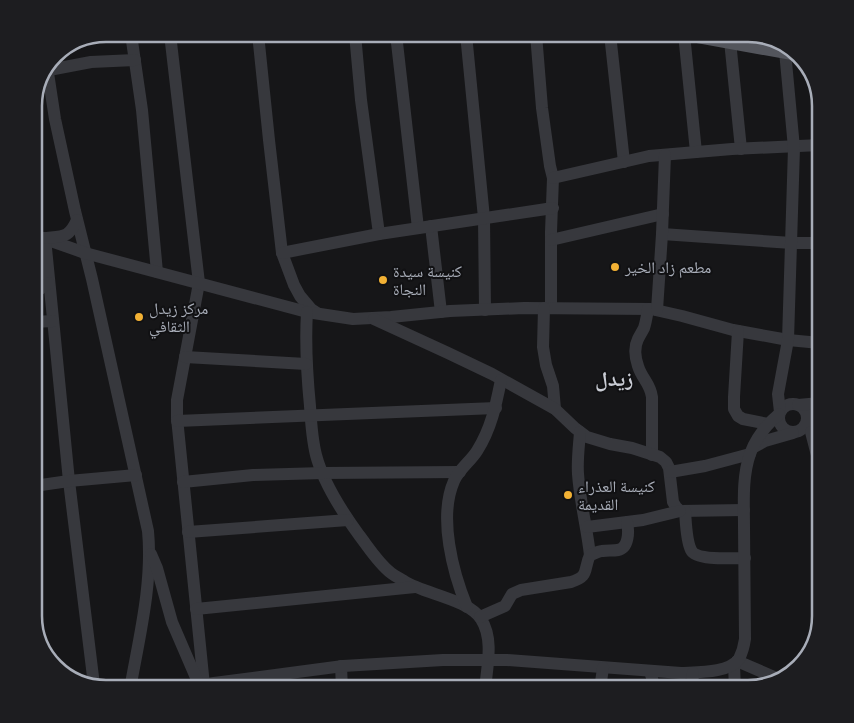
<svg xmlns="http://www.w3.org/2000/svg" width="854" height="723" font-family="'Exo 2','Noto Naskh Arabic',sans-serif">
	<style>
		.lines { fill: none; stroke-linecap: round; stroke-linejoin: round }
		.minor { stroke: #37383d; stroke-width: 12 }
		.major { stroke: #53555c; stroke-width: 16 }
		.poi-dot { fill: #f2b134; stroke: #111113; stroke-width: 2 }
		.labels { text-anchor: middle; stroke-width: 4; stroke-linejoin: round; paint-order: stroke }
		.poi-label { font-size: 16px; fill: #a8adb8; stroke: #111113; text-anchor: start }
		.district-label { font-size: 21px; font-weight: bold; fill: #c9ccd4; stroke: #111113 }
		.rim { fill: none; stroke: #a8adb8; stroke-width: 2.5 }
	</style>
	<rect width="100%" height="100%" fill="#161618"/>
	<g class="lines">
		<g class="minor">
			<polyline points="131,34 142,110 157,272"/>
			<polyline points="170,34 199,283 177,400 177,418 204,685"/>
			<polyline points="258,34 269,140 282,253 294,285 300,296 311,309 317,313"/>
			<polyline points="355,34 361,100 379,234"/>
			<polyline points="396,34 418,228"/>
			<polyline points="466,34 484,218 485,310"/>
			<polyline points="536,34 542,108 550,166 553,178 551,232 551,308"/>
			<polyline points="610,34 624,162"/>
			<polyline points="684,34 696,152"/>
			<polyline points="730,41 741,149"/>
			<polyline points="49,70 91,62 135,60"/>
			<path d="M48,73l7,46 20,92 17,68 56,252c5,52 -9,107 -18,158"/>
			<polyline points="553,178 649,156 732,149 820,145"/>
			<polyline points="431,226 441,312"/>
			<polyline points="662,234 792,243 820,243"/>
			<polyline points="34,235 85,253 307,312 353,319 391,317 450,311 524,308 651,309 682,316 733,330 788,340 820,343"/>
			<polyline points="45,238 69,481 94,685"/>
			<path d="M47,238c18,-2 22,-1 30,-18"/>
			<polyline points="551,240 663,214"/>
			<polyline points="282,253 379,234 553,208"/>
			<polyline points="34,293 49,283"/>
			<polyline points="544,308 543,347 546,365 553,386 555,409"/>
			<path d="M648,309c-1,6 -2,13 -4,19 -2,4 -4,7 -6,11 -4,8 -3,18 0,27 4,13 12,17 14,31v58"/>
			<polyline points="657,310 662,234 665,155"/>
			<path d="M307,312c-2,32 0,63 3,94 1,17 2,33 6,49 7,27 27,58 43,80 10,13 19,28 32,38 4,3 8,5 13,8 20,13 64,18 77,38 13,20 6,48 4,70"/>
			<polyline points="374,319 448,353 492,374 555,409 575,428 587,437 610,444 632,448 660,457 666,462 669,468 673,502 676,507 680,511 744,510"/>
			<polyline points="34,322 53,321"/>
			<polyline points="738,331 734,397 734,409 738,416 743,419 768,424"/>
			<polyline points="185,357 306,364"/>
			<circle cx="793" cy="418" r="14"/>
			<polyline points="798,405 820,403"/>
			<polyline points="780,412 778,394 788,340 794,148 785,51"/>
			<polyline points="177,421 496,408"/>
			<path d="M580,432c-1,14 -3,28 -2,42 2,28 9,54 12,81"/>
			<polyline points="811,432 820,467"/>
			<polyline points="754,447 765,441 793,433"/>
			<polyline points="670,472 705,466 750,454"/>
			<polyline points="183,482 253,475 323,473 460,472"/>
			<polyline points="34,486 69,481 136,475"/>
			<path d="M685,511c1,11 1,29 6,39 5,11 43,8 54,8"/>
			<polyline points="587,527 643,520 680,511"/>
			<polyline points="188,532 348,520"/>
			<polyline points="151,554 157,568 172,622 200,687"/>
			<path d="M467,607c-14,-34 -29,-90 -13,-126 5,-12 16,-19 23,-30 14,-22 19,-46 24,-71"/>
			<polyline points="196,609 415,587"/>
			<path d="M480,617l25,-11 7,-12 9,-4 50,-8c19,-6 12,-12 19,-27 4,-1 8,-4 12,-4 5,-1 11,0 16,-1 11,-2 11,-19 9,-28"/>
			<polyline points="737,661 781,680"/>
			<polyline points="734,665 735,689"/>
			<polyline points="341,666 342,689"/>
			<polyline points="650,671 655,689"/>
			<path d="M177,689l37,-6 129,-17 100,-6h64l174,13c17,-1 48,0 58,-14 3,-6 5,-13 6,-20 0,-37 -1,-74 -1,-112 0,-24 -2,-50 6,-73 6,-16 16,-29 29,-40"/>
			<polyline points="600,689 603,668"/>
			<polyline points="692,689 693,673"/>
		</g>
		<polyline class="major" points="691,34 797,53"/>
	</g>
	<g class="poi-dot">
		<circle cx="615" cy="267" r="5"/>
		<circle cx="383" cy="280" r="5"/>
		<circle cx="139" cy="317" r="5"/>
		<circle cx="568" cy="495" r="5"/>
	</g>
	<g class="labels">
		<g class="poi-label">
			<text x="625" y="273">مطعم زاد الخير</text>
			<text x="393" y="277">كنيسة سيدة<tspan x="393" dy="18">النجاة</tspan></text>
			<text x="149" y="314">مركز زيدل<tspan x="149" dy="18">الثقافي</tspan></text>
			<text x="578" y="492">كنيسة العذراء<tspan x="578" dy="18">القديمة</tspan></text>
		</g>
		<g class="district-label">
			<text x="614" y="386">زيدل</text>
		</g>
	</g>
	<path d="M0 0H854V723H0ZM106 42H748A64 64 0 0 1 812 106V616A64 64 0 0 1 748 680H106A64 64 0 0 1 42 616V106A64 64 0 0 1 106 42Z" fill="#1d1d20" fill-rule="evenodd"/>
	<path class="rim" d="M106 42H748A64 64 0 0 1 812 106V616A64 64 0 0 1 748 680H106A64 64 0 0 1 42 616V106A64 64 0 0 1 106 42Z"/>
</svg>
